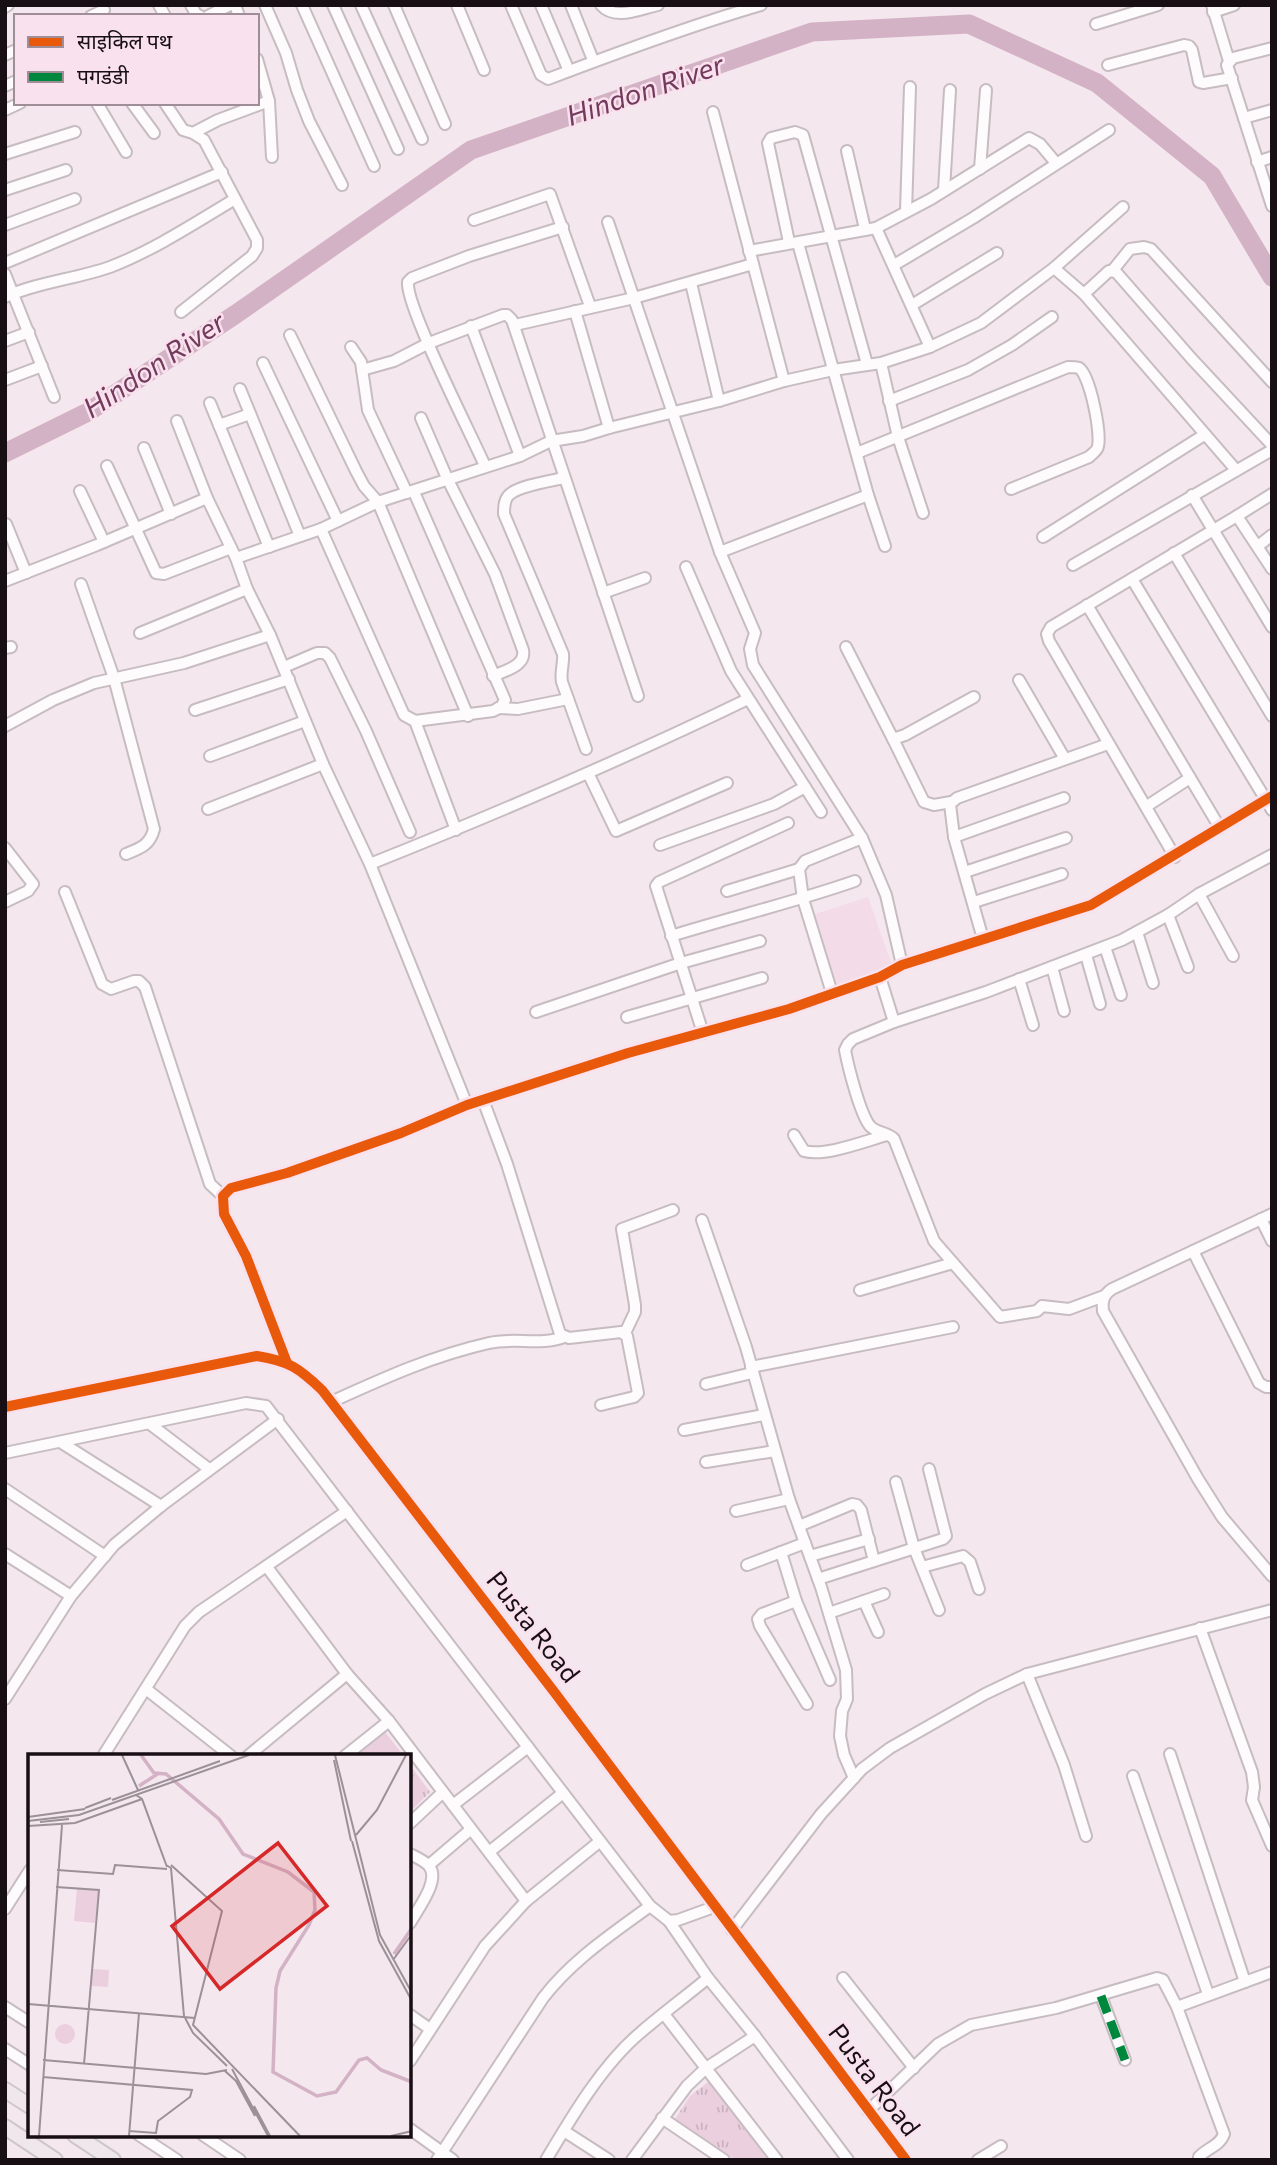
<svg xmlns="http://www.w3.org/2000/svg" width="1277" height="2165" font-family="Commissioner,'Noto Sans Devanagari',sans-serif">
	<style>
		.built { fill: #f3dce8 }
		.grass { fill: url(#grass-tufts) }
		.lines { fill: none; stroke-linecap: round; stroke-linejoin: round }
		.river { stroke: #d4b2c5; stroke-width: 19 }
		.minor-casing { stroke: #c6bcc1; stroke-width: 14 }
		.major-casing { stroke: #cdc6ca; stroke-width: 18 }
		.minor { stroke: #fdfbfc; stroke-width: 10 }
		.major { stroke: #efe7eb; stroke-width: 14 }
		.quiet { stroke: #00873e; stroke-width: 9; stroke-dasharray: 18 9; stroke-linecap: butt }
		.cycleway-casing { stroke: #fae1ee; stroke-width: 15 }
		.cycleway { stroke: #e8590c; stroke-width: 10 }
		.labels { text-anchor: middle; stroke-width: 5; stroke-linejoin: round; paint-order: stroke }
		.street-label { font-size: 26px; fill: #170f14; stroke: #fae1ee }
		.water-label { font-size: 28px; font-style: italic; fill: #723a5c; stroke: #fae1ee }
		.inset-river { fill: none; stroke: #d4b2c5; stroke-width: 3.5 }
		.inset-road { fill: none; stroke: #9c9197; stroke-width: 2 }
		.view { fill: #d62828; fill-opacity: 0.15; stroke: #d62828; stroke-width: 3.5 }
		.inset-edge { fill: none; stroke: #170f14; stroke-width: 3.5 }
	</style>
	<defs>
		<pattern id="grass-tufts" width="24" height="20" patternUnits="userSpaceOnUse" patternTransform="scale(1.75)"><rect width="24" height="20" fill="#ebcfde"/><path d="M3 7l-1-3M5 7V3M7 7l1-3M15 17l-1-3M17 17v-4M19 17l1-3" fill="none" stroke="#c9b1be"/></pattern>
	</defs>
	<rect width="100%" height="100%" fill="#f4e7ee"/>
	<polygon class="built" points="868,897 893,968 837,989 812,915"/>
	<g class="grass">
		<polygon points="385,1732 403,1755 354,1756"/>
		<polygon points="410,1765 430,1792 410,1812"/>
		<polygon points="708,2082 768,2160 736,2160 675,2119 690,2096"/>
	</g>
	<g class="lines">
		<polyline class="river" points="5,453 88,412 236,314 471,150 812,32 969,24 1097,83 1212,176 1272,277"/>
		<g class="minor-casing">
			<g id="minor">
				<polyline points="159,5 165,16"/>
				<polyline points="191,5 196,14 200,16"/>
				<polyline points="235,5 239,16"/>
				<polyline points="265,5 286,53 297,90 309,121 342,185"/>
				<polyline points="302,5 374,166"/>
				<polyline points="333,5 398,149"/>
				<polyline points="361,5 422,139"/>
				<polyline points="394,5 445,124"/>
				<polyline points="457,5 484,70"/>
				<path d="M511,5l30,70 7,4c71,-27 141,-53 213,-74"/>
				<polyline points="541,5 569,71"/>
				<polyline points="571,5 593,60"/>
				<path d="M601,5c14,16 38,4 57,0"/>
				<polyline points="1212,5 1229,61"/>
				<polyline points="5,7 8,5"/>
				<polyline points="1213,12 1234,5"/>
				<polyline points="91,16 104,10"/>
				<polyline points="208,16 230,5"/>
				<polyline points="1096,24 1158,5"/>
				<polyline points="1272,48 1233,58 1227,65 1272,206"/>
				<polyline points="5,55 16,50"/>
				<polyline points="257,59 269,101 272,157"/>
				<polyline points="1108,65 1184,45 1189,46 1192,50 1199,82 1203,83 1232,78"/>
				<polyline points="5,86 16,81"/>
				<polyline points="97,103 126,152"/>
				<polyline points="132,103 154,133"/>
				<polyline points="165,103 183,130 193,133 204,140 257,240 257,248 252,256 181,312"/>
				<polyline points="5,110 20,103"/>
				<polyline points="1244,118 1272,110"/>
				<polyline points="193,133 218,120 269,101"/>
				<polyline points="847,151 865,229"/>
				<polyline points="5,154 75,132"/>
				<polyline points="1257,162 1272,157"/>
				<polyline points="980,169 986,90"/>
				<polyline points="5,190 66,170"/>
				<polyline points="944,190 950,90"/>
				<polyline points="906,211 910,87"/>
				<polyline points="474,220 550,194 590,306"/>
				<polyline points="608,222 720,552 755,633 750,649 753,665 862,838 886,895 902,965"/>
				<polyline points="5,225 75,199"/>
				<polyline points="876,228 930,347"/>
				<polyline points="789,242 768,143 771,138 795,132 803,135 867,364"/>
				<polyline points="749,251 876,228 931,199 1029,138 1040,144 1056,163"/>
				<polyline points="5,263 222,172"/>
				<polyline points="753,264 784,381"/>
				<polyline points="894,265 973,218 1109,130"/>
				<polyline points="1054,268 1084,294 1236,470"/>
				<polyline points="1113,270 1130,249 1144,247 1151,249 1272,382"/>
				<polyline points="5,274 54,397"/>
				<polyline points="691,283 719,401"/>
				<polyline points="1084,294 1109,271 1116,272 1191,358 1272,445"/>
				<path d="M5,297c33,-15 71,-18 105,-30 44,-17 85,-44 125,-68"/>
				<polyline points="912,305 997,253"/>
				<polyline points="575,311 609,428"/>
				<polyline points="515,325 634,298 753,264 713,112"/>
				<polyline points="471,326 520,456"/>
				<polyline points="290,335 356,471 364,486 378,502 468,716"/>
				<polyline points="5,341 29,332"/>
				<polyline points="351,347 361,362 368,410 407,493"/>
				<polyline points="263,363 338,521"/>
				<polyline points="881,363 898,437 923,513"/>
				<polyline points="362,370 394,361 429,343 503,315 507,315 512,320 638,696"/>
				<polyline points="5,380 42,366"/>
				<polyline points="240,389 300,536"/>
				<polyline points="889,401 968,370 1012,345 1052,317"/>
				<polyline points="210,403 269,547"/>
				<path d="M421,418l26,60 48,96 28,76c3,16 -17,20 -30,26"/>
				<polyline points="177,421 207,498 236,558 247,589 270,635 323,764 370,864 467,1105"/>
				<polyline points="219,425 250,414"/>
				<polyline points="144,448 171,514"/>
				<path d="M857,453l211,-86c3,0 8,0 11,1 11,7 24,70 18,81 0,1 -7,7 -8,8l-78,32"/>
				<polyline points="107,466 156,573 164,574 231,548"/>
				<path d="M485,466c-13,-30 -80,-161 -77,-184l4,-4 57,-22 94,-29"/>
				<path d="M564,478c-14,3 -48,8 -56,18 -4,5 -4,12 -4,18l59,140c1,10 -3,18 -1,28l24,67"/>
				<polyline points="80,491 104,542"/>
				<polyline points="868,495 885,546"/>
				<polyline points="1192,495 1272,627"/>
				<polyline points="1237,516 1272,494"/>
				<polyline points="6,524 26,573"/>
				<polyline points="321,529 404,715 415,721 493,711 501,707 505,700 414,492"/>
				<polyline points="1043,537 1204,435"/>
				<polyline points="1258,546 1272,535"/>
				<polyline points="720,552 868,495 798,243"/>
				<polyline points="1174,553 1272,716"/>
				<polyline points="236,558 321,529 378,502 520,456 551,441 583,436 609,428 719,401 784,381 833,370 881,363 930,347 981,323 1054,268 1123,207"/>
				<polyline points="1073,565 1272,450"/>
				<polyline points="686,567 731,671 821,812"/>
				<polyline points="1132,579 1272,810"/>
				<polyline points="5,581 97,545 207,498"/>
				<path d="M81,584l33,94 40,151c-4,16 -13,19 -28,25"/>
				<polyline points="603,593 645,578"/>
				<polyline points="1087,605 1220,828"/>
				<polyline points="140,633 247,589"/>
				<polyline points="846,647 893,739 905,735 974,697"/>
				<polyline points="5,648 11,647"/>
				<polyline points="284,667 317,653 325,653 330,658 366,731 410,832"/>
				<polyline points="1019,680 1065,759"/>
				<polyline points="498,708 518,709 568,699"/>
				<polyline points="195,710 289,679"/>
				<polyline points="415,721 456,830"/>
				<polyline points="5,726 53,700 94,683 184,663 270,635"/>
				<polyline points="893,739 924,802 934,805 951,802"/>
				<polyline points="210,756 305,721"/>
				<polyline points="588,773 616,831 727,783"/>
				<polyline points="1147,806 1190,778"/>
				<polyline points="208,809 323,764"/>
				<polyline points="954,837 1064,798"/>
				<polyline points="660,845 774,804 805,787"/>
				<polyline points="5,848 33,884 28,891 5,902"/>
				<polyline points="1175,857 1049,641 1047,634 1051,627 1237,516 1272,569"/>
				<path d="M370,864c128,-51 254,-105 378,-165"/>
				<polyline points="965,872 1066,838"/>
				<polyline points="727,891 799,869"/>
				<polyline points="65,892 102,984 111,989 134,981 139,981 145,987 210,1184 223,1196"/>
				<polyline points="1199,894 1233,956"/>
				<polyline points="974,902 1062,874"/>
				<polyline points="1168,915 1188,967"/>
				<polyline points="1137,932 1153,983"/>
				<path d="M671,936c61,-19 124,-34 184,-55"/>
				<polyline points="983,939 954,837 950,804 957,798 1108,744"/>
				<polyline points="1105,947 1121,995"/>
				<polyline points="1086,955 1100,1004"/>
				<polyline points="1052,967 1064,1011"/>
				<polyline points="880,977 894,1022"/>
				<polyline points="1019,979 1033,1025"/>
				<polyline points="832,993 803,899 799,869 805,861 862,838"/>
				<polyline points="536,1012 681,963 760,941"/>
				<polyline points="627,1017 762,978"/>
				<polyline points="703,1033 656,886 659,882 788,823"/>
				<polyline points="483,1100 507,1164 560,1334 569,1338 621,1332 627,1336 638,1393 634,1397 601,1405"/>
				<path d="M794,1135l10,16c21,6 61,-10 83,-16"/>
				<path d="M1272,1214l-160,75c-9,6 -10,12 -9,22l95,168 24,38 50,59"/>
				<polyline points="1261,1219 1272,1241"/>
				<polyline points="702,1220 746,1347 789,1499 821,1587 846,1670 847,1699 842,1711 840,1736 844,1755 854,1778"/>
				<polyline points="1193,1251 1259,1383 1266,1387 1272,1387"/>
				<polyline points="860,1290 953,1263"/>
				<path d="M1104,1296l-35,13 -27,-3 -5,5 -37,6 -66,-76 -40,-102c-7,-7 -18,-6 -24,-13 -10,-12 -22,-60 -25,-76l3,-6 5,-5 41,-17 92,-30 136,-52 46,-25 31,-21 73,-39"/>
				<polyline points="625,1333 635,1312 635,1305 622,1229 673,1210"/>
				<polyline points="287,1363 246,1256 224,1214 223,1196 231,1188 287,1173 401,1133 467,1105 628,1053 789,1009 880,977 902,965 1091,905 1272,796"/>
				<polyline points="751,1367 953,1327"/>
				<polyline points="706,1384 752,1373"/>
				<path d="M331,1402c53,-24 101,-46 158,-59 25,-6 52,3 75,-6"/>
				<path d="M5,1407l252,-51c32,5 42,12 65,34l233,303 351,467"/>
				<polyline points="150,1424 209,1469"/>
				<polyline points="684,1430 764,1415"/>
				<polyline points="62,1443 161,1506"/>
				<polyline points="5,1453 246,1403 266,1406 650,1906 669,1921 678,1920 714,1907"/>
				<polyline points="706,1462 775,1451"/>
				<polyline points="896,1482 914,1548 939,1610"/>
				<polyline points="5,1489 105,1556"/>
				<polyline points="736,1511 789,1499"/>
				<polyline points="799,1526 852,1504 857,1505 861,1510 874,1561"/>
				<polyline points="781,1552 796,1601 830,1680"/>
				<polyline points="5,1554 71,1596"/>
				<polyline points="810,1556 869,1539"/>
				<polyline points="747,1565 805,1543"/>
				<polyline points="267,1567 347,1674 389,1721 526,1901"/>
				<polyline points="922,1567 963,1556 970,1562 979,1589"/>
				<polyline points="818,1579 943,1539 946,1536 929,1469"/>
				<polyline points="796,1601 762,1614 758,1619 760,1626 807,1704"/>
				<polyline points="864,1601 878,1632"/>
				<polyline points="829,1613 884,1594"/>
				<polyline points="1200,1628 1252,1772 1254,1787 1252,1800 1272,1846"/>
				<polyline points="1027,1674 1064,1765 1086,1836"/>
				<polyline points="146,1689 231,1756"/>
				<polyline points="5,1699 71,1596 114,1545 161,1506 278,1419"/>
				<polyline points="1170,1754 1245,1982"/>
				<polyline points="103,1756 185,1626 199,1612 347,1511"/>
				<polyline points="248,1756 347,1674"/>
				<polyline points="345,1756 389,1721"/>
				<polyline points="1133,1776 1208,1994"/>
				<polyline points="453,1805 528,1747"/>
				<polyline points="410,1823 442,1793"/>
				<polyline points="489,1852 563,1793"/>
				<path d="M410,1854c6,3 15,7 19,12 12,14 -12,44 -19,57"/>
				<polyline points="429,1865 470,1830"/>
				<polyline points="5,1909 30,1870"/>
				<polyline points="669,1921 708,1978 755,2036 848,2160"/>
				<polyline points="732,1930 821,1814 862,1769 890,1748 985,1694 1027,1674 1272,1610"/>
				<polyline points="843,1978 914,2068"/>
				<polyline points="1101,1996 1125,2060"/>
				<polyline points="5,2007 30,2023"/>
				<polyline points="1177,2007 1272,1972"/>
				<polyline points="664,2014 777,2160"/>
				<polyline points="410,2015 430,2029"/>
				<polyline points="5,2049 30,2065"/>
				<polyline points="410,2061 485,1946 526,1901 599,1842"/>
				<path d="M868,2111l70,-67 33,-19 85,-17 101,-30 6,2 14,27 47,127c-4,12 -17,14 -25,23l1,3"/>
				<polyline points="662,2118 724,2160"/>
				<polyline points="410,2129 453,2160"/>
				<polyline points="564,2131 609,2160"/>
				<polyline points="139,2135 177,2160"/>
				<polyline points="203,2135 240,2160"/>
				<path d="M437,2160l106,-162c29,-38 69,-64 107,-92"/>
				<path d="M546,2160c25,-42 56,-95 94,-127 22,-19 45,-36 68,-55"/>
				<polyline points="632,2160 687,2086 706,2068 755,2036"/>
				<polyline points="978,2160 1001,2146"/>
			</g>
		</g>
		<g class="major-casing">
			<g id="major">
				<polyline points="5,2090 30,2106"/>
				<polyline points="5,2127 55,2160"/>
				<polyline points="75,2135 113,2160"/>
			</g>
		</g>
		<use href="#minor" class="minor"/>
		<use href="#major" class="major"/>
		<polyline class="quiet" points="1101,1996 1125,2060"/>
		<g class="cycleway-casing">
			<g id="cycleway">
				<polyline points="287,1363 246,1256 224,1214 223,1196 231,1188 287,1173 401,1133 467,1105 628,1053 789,1009 880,977 902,965 1091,905 1272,796"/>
				<path d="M5,1407l252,-51c32,5 42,12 65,34l233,303 351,467"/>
			</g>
		</g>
		<use href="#cycleway" class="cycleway"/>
	</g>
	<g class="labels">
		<g class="street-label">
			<text transform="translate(533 1627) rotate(52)" y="9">Pusta Road</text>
			<text transform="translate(874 2080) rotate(53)" y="9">Pusta Road</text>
		</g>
		<g class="water-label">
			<text transform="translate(645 90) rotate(-19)" y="10">Hindon River</text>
			<text transform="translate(154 365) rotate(-34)" y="10">Hindon River</text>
		</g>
	</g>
	<g transform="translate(28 1754)">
		<rect width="383" height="383" fill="#f4e7ee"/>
		<path d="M49,134l22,2 -4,33 -21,-2zM65,215l16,1 -1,17 -17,-1zM27 280a10 10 0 1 1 20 0a10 10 0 1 1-20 0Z" fill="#ebcfde"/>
		<path class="inset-river" d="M113,1l13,18 12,1 53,45 24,35 45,18 26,20 1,18 -6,15 -29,46 -4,17 -3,84 44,24 19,-4 23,-32 8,-2 14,12 31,12M111,32l20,-13M366,200l18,-26"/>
		<path class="inset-road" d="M94,1l16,35M307,1l45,180 32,58M306,6l17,81M108,41l6,4 25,68M84,46l108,-39M57,54l26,-10M0,63l57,-8M0,67l51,-6 170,-60M12,68l29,-3M0,72l47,-3 67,-24M328,81l21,-25 29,-55M324,87l27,100 33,60M138,111l5,3 13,148 9,17 34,33M143,111l51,46 -29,114 107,111M29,116l56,4 2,-9 52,4M28,133l43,3 -15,174M365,206l19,-26M0,250l167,14M15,306l163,14 21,-4M204,315l36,67M197,317l11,10 19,35M15,323l149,13 -2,7 -32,24 -2,12 -27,-2M226,352l16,30M11,382l23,-311M101,382l10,-123M363,382l21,-5"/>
		<path class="view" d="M250,89l49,63 -107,83 -48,-63z"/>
		<rect width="383" height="383" class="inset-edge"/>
	</g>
	<rect width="1277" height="2165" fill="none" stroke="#170f14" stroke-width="14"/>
	<rect x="14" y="14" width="245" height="91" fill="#fae1ee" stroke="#9f8d97" stroke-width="2"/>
	<rect x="28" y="37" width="35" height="10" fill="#e8590c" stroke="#9f8d97" stroke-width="2"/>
	<text x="77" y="49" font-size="21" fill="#170f14">साइकिल पथ</text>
	<rect x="28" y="72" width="35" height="10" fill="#00873e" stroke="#9f8d97" stroke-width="2"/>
	<text x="77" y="84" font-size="21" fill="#170f14">पगडंडी</text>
</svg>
